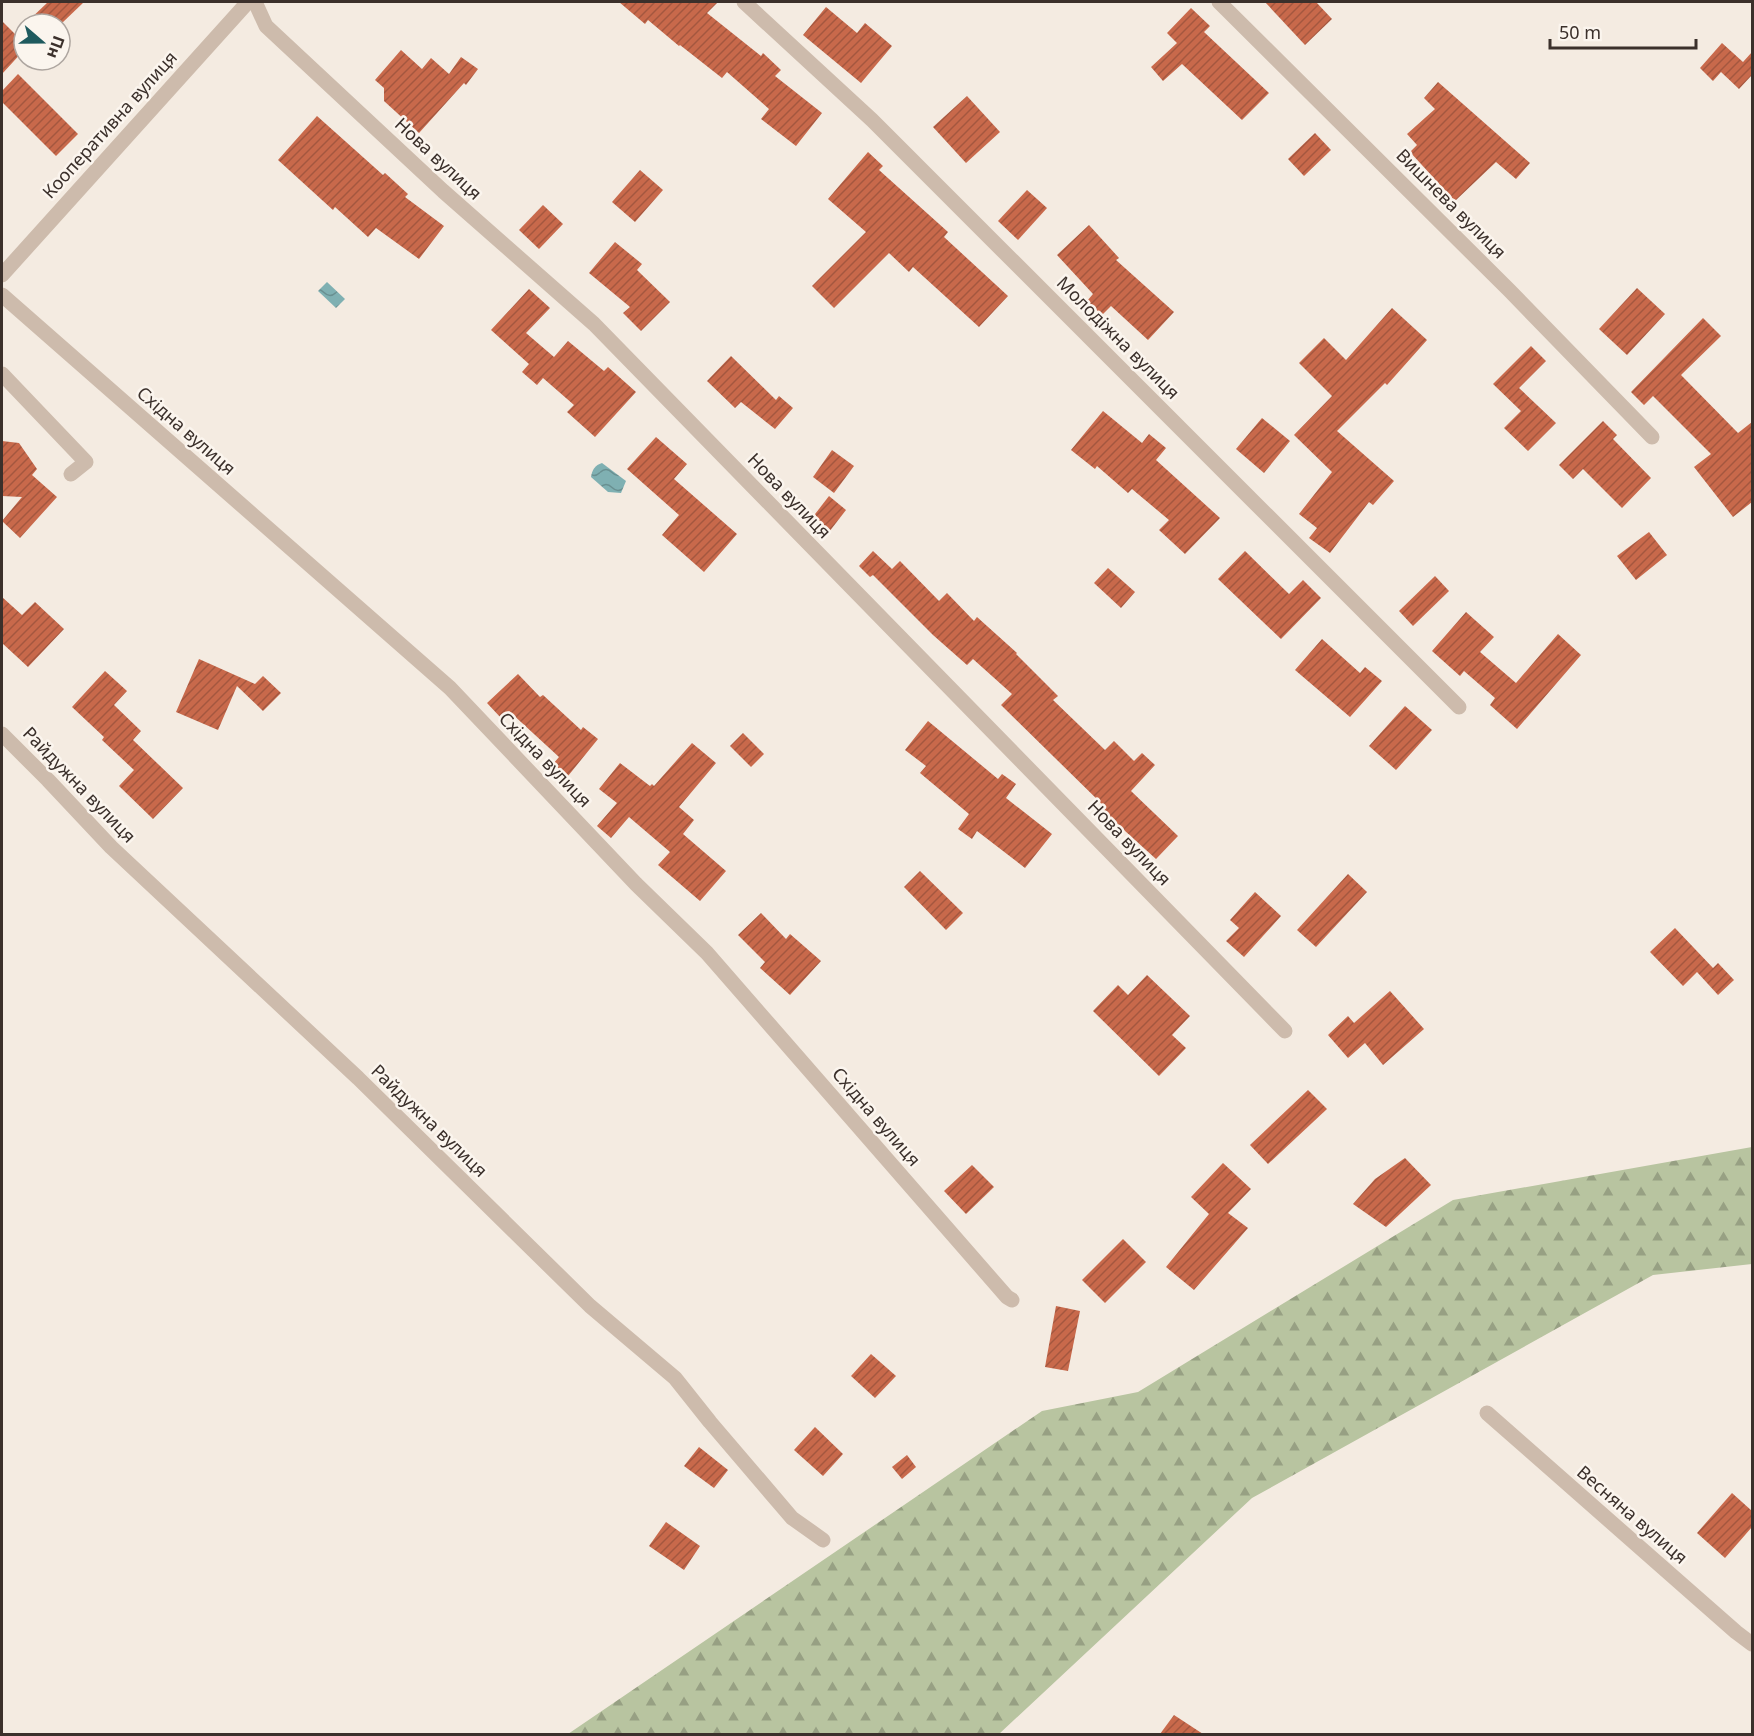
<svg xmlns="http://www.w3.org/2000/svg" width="1754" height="1736" font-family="'Noto Sans',sans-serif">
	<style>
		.forest { fill: url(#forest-firs) }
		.water { fill: url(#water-waves) }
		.building { fill: url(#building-hatch) }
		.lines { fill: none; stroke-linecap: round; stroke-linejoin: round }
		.street { stroke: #cdbbac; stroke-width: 15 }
		.labels { text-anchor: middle; stroke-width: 5; stroke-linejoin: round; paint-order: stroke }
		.street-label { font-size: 18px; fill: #3b302b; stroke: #fbf5ee }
	</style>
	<defs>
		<pattern id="forest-firs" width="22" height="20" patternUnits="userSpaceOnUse" patternTransform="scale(1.5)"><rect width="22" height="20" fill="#b8c4a0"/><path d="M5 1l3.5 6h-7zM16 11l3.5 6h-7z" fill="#97a083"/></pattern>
		<pattern id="water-waves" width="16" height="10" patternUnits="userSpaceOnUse" patternTransform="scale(1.5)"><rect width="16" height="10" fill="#7fb0b2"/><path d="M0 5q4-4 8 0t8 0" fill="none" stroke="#699091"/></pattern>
		<pattern id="building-hatch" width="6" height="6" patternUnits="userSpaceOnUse" patternTransform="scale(1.5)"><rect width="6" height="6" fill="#c8694b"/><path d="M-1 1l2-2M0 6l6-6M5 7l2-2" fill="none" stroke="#a4573f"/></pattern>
	</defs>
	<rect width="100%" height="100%" fill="#f4ebe1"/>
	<polygon class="forest" points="1752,1147 1752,1264 1653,1275 1252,1498 999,1734 568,1734 1042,1411 1138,1392 1453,1200"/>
	<g class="water">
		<polygon points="327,282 345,299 336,308 318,291"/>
		<path d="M602,463l24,18 -5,12 -13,-1 -17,-15c1,-7 4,-12 11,-14z"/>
	</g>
	<g class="building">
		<polygon points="48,2 84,2 61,24 25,24"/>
		<polygon points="619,2 718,2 707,13 761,56 763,53 781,70 775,76 822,113 796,146 761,119 769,109 727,72 722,78 680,45 679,46 648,20 645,24"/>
		<polygon points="1265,2 1316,2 1332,19 1305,45"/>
		<polygon points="826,7 857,33 865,23 892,46 861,83 803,35"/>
		<polygon points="1191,8 1210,26 1204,32 1269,93 1242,120 1182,64 1163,81 1151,67 1177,43 1167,33"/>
		<polygon points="2,21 15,34 24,25 24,50 2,74"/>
		<polygon points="1722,43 1743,62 1752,52 1752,75 1739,89 1721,72 1713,81 1700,68"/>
		<polygon points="401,50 422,69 431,58 449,74 461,57 478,69 466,85 464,83 419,133 384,101 384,88 375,80"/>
		<polygon points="18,74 78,134 56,156 2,102 2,91"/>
		<polygon points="1438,82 1530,163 1516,179 1496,162 1455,201 1410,152 1417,145 1407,134 1435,109 1424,98"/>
		<polygon points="967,96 1000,132 966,163 933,127"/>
		<polygon points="317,116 383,175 385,173 408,194 405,197 444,226 419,259 376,228 368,237 335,207 333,210 278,160"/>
		<polygon points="1315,133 1331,150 1304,176 1288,159"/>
		<polygon points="868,152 883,166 879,170 948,232 944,237 1008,296 979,327 913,267 909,272 889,253 834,308 812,286 866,232 828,199"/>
		<polygon points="640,170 663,190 635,222 612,202"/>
		<polygon points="1027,190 1047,208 1018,240 998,221"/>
		<polygon points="543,205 563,224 539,249 519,230"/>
		<polygon points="1089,225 1119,258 1116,260 1174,312 1148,340 1111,306 1102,315 1087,301 1093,294 1057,255"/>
		<polygon points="615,242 642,264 637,270 670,302 641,331 623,313 630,307 589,273"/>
		<polygon points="1637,288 1665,314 1627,355 1599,329"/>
		<polygon points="529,289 550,308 526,333 554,357 568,341 604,371 608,367 636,392 595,437 567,412 574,405 543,378 537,385 522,372 529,364 491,330"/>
		<polygon points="1392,308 1427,340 1387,385 1385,383 1337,431 1394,481 1373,505 1369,502 1330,553 1309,538 1317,528 1299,514 1332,472 1294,435 1332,396 1299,363 1324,338 1346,360"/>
		<polygon points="1703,318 1721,336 1681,375 1738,433 1752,422 1752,502 1733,517 1694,467 1711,454 1653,396 1644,405 1631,392"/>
		<polygon points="1531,346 1546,361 1519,388 1556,423 1528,451 1504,428 1521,411 1493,384"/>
		<polygon points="731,356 776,400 779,396 793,408 775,429 741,402 735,408 707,381"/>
		<polygon points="1103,411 1142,443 1149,434 1166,448 1156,460 1220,518 1185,554 1159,530 1169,520 1132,489 1128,493 1097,466 1095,469 1071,450"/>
		<polygon points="1262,418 1290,441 1264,473 1236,449"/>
		<polygon points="1603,421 1617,435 1613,439 1651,478 1622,508 1583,469 1573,479 1559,465"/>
		<polygon points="656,437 687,464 674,479 737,534 704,572 662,535 679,515 627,469"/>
		<polygon points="2,441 19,443 37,469 32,475 57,497 20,538 2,521 22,497 2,496"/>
		<polygon points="832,450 854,466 834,493 813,477"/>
		<polygon points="829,496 846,510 829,532 812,518"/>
		<polygon points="1649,532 1667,555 1636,580 1617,556"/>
		<polygon points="873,551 892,569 900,561 939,601 947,593 974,621 977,617 1017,653 1016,654 1058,696 1053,700 1105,750 1114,741 1134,761 1142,753 1155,765 1131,791 1178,836 1156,859 1103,811 1106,808 1001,705 1012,694 973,659 967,665 933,635 873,575 870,577 859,566"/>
		<polygon points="1245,551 1289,594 1303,580 1321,598 1281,639 1218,579"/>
		<polygon points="1108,568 1135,592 1121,608 1094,583"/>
		<polygon points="1435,576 1449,591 1413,626 1399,611"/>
		<polygon points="2,597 22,615 35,602 64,629 28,667 2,643"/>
		<polygon points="1466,612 1494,637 1480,652 1516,683 1558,634 1581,655 1517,729 1490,705 1495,698 1464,671 1460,676 1432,651"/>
		<polygon points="1322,639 1360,673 1365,667 1382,681 1350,717 1295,670"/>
		<polygon points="199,659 255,684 263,676 281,693 263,711 237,686 218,730 176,712"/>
		<polygon points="105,671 127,691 114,705 141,731 133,740 183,788 153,819 119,786 134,770 102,740 104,737 72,707"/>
		<polygon points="518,674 540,697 543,695 581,730 583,727 598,739 568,776 553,764 559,757 509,711 501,718 487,703"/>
		<polygon points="1405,706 1432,730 1396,770 1369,746"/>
		<polygon points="928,721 998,779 1002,774 1016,784 1006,798 1052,834 1025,868 977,831 972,839 958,829 969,814 920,773 926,766 905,750"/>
		<polygon points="743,733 764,754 751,767 730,746"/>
		<polygon points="692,743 716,763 679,807 694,820 683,834 726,871 700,901 658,865 670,852 629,817 611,838 597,826 617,803 599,789 620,763 650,786 652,784 654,786"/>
		<polygon points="920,871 963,913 946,930 904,887"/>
		<polygon points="1348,874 1367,892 1316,947 1297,930"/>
		<polygon points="1255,892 1281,916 1244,957 1226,941 1239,928 1230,920"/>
		<polygon points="761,913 786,939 790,934 821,961 790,995 760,968 765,962 738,935"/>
		<polygon points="1675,928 1713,968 1718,963 1734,980 1718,995 1697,972 1683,986 1650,952"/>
		<polygon points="1147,975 1190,1016 1172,1035 1186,1048 1159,1076 1093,1011 1118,985 1128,995"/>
		<polygon points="1390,991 1424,1029 1383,1065 1365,1043 1348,1058 1328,1035 1348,1016 1354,1023"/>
		<polygon points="1308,1090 1327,1109 1268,1164 1250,1145"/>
		<polygon points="1405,1158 1431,1185 1386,1227 1353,1204 1375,1179"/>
		<polygon points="1223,1163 1251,1189 1228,1213 1248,1228 1194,1290 1166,1267 1209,1214 1191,1197"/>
		<polygon points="972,1165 994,1187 966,1214 944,1191"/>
		<polygon points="1123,1239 1146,1262 1105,1303 1082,1280"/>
		<polygon points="1056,1306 1080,1311 1068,1371 1045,1367"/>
		<polygon points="871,1354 896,1376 875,1398 851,1376"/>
		<polygon points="815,1427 843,1454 823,1476 794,1450"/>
		<polygon points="699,1447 728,1470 714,1488 684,1466"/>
		<polygon points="907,1455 916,1467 902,1479 892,1467"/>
		<polygon points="1732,1493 1752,1511 1752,1527 1725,1558 1697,1533"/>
		<polygon points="666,1522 700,1546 684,1570 649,1546"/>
		<polygon points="1174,1715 1203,1734 1160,1734"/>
	</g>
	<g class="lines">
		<g class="street">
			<polyline points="255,2 266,26 443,191 594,324 1285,1031"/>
			<polyline points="744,2 872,120 1459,707"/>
			<polyline points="1219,2 1510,291 1652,437"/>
			<polyline points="2,275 248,2"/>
			<polyline points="2,295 450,688 636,884 707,953 1007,1297 1012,1300"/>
			<polyline points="2,374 86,462 71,474"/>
			<polyline points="2,734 48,780 111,847 358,1078 590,1306 675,1378 710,1422 792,1518 823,1540"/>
			<polyline points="1487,1413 1736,1632 1752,1644"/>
		</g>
	</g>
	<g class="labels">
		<g class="street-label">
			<text transform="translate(110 125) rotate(-48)" y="6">Кооперативна вулиця</text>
			<text transform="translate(438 159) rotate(43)" y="6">Нова вулиця</text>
			<text transform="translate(1451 204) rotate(45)" y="6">Вишнева вулиця</text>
			<text transform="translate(1118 338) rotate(45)" y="6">Молодіжна вулиця</text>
			<text transform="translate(186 431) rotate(41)" y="6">Східна вулиця</text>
			<text transform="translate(789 496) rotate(46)" y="6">Нова вулиця</text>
			<text transform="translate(545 760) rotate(46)" y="6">Східна вулиця</text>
			<text transform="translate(79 785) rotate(46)" y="6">Райдужна вулиця</text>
			<text transform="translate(1129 843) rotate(46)" y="6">Нова вулиця</text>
			<text transform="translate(876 1117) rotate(49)" y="6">Східна вулиця</text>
			<text transform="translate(429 1121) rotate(44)" y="6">Райдужна вулиця</text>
			<text transform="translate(1632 1515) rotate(41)" y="6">Весняна вулиця</text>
		</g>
	</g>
	<rect width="1754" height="1736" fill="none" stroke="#3b302b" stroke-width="6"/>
	<g transform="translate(42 42) rotate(110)"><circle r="28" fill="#fbf5ee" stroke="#aea6a0" stroke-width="1.5"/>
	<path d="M0-4.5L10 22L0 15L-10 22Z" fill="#1f5a5e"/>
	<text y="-9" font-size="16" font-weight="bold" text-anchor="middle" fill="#3b302b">Пн</text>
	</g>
	<path d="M1550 39v9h146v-9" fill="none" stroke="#3b302b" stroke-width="3"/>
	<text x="1559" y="39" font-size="18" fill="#3b302b" stroke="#fbf5ee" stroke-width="4.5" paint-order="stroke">50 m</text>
</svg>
